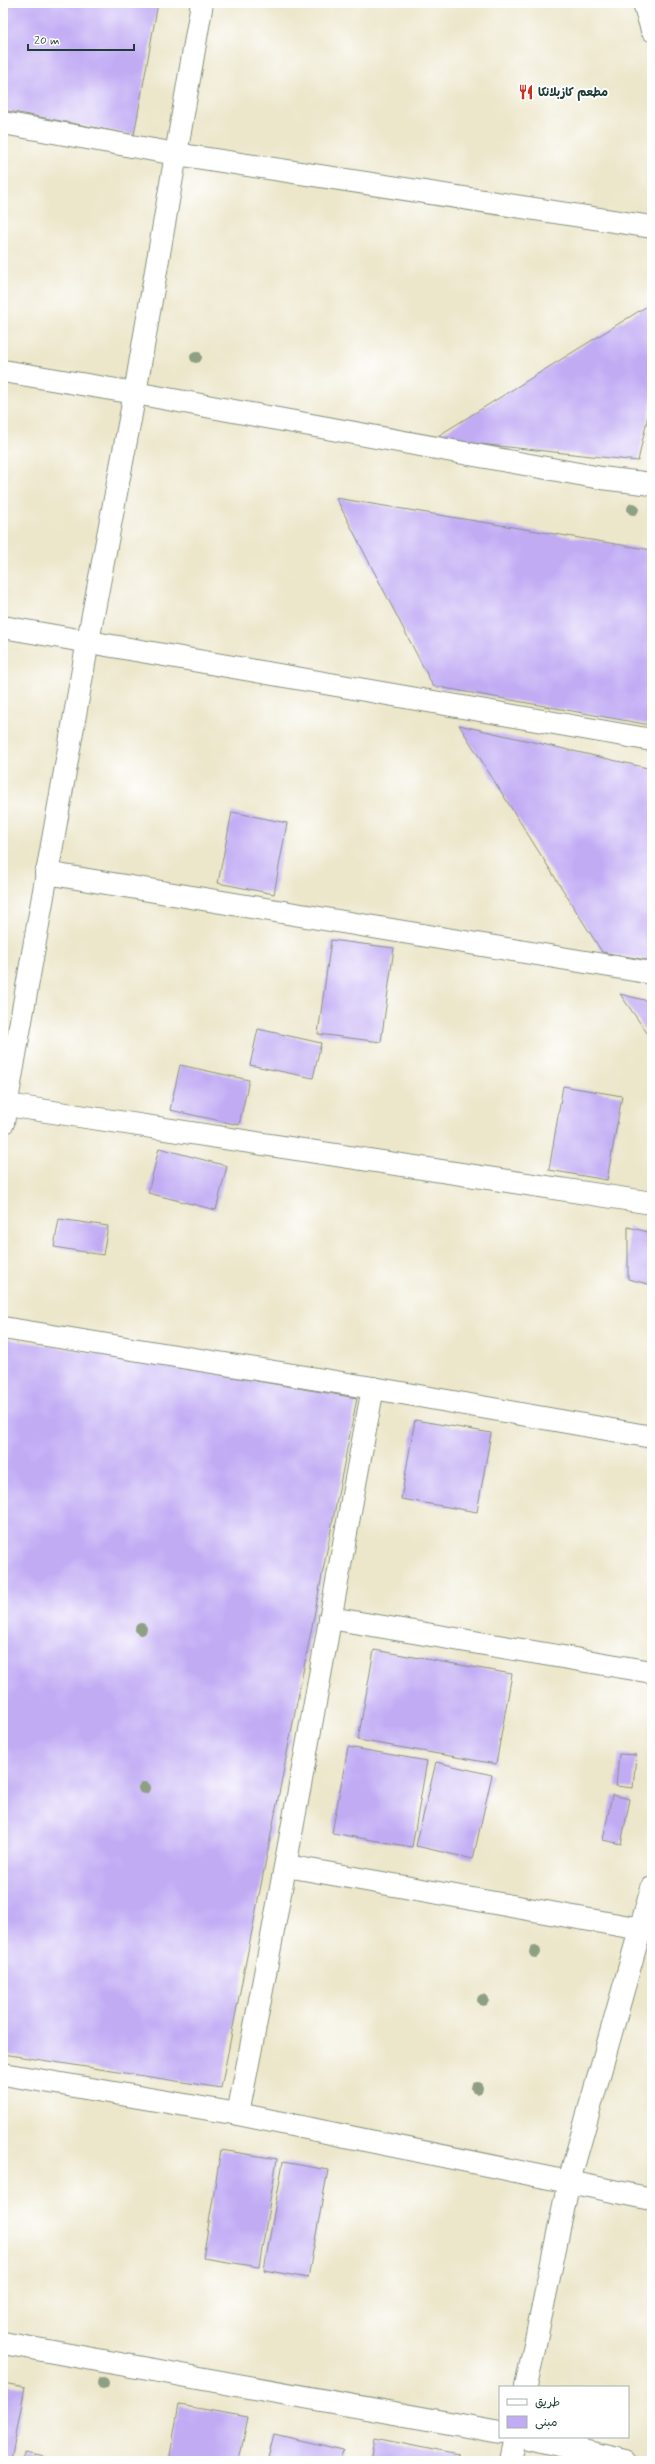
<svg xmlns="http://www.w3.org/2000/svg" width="655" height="2464" font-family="Mynerve,'Playpen Sans Arabic',sans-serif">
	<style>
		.building { fill: #c1acf4 }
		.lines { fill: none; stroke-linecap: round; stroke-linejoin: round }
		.minor-casing { stroke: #86927f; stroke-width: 24 }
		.highway-casing { stroke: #86927f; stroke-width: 24 }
		.minor { stroke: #fff; stroke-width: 22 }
		.highway { stroke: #fff; stroke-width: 22 }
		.tree { fill: #8ea083 }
		.labels { text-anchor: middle; stroke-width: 4; stroke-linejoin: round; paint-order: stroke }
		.poi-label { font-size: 12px; font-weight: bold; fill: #1f3d34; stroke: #fff; text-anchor: start }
	</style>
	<rect width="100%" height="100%" fill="#fff"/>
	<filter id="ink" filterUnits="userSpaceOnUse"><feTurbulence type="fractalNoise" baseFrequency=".025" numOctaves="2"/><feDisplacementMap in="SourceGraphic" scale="8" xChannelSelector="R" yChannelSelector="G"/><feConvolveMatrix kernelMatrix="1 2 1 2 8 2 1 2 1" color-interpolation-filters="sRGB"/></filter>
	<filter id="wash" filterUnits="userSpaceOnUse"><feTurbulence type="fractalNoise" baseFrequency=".012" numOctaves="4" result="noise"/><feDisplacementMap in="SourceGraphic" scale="16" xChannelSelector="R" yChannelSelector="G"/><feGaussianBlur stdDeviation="0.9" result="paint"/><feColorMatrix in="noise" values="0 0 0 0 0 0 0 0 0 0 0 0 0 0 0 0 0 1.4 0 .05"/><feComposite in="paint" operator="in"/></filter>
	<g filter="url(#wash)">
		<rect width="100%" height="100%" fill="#ece6ca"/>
		<g id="blocks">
			<g class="building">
				<polygon points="3,3 158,3 134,135 3,110"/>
				<polygon points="652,303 652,397 638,461 433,439"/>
				<polygon points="336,498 652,550 650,725 433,686"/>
				<polygon points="459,725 652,769 652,961 602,952"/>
				<polygon points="232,812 287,823 274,894 218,883"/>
				<polygon points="331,940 394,948 381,1042 318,1034"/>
				<polygon points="620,994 652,1002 652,1040"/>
				<polygon points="258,1029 321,1043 313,1078 250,1065"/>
				<polygon points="180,1065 249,1080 239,1125 170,1110"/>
				<polygon points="563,1086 622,1096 607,1180 549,1170"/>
				<polygon points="159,1148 227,1166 216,1210 148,1193"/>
				<polygon points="59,1219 108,1226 103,1255 54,1247"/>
				<polygon points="628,1227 652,1233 652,1285 628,1279"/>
				<polygon points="3,1338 357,1398 221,2088 3,2054"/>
				<polygon points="415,1420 491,1433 477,1512 401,1499"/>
				<polygon points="374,1650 512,1674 496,1764 358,1740"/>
				<polygon points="348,1747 427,1761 412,1847 332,1833"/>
				<polygon points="619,1754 636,1755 633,1788 616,1786"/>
				<polygon points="436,1762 492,1775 473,1859 416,1846"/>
				<polygon points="612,1795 630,1799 621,1844 603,1840"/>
				<polygon points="221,2150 277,2159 259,2267 203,2258"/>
				<polygon points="283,2162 328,2170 308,2278 264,2270"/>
				<polygon points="3,2383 25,2387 11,2461 3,2461"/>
				<polygon points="179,2405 248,2417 239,2461 169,2461"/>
				<polygon points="274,2434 343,2450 340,2461 267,2461"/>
				<polygon points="375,2438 458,2455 457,2461 371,2461"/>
				<polygon points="24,2453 61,2460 61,2461 23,2461"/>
			</g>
		</g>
	</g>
	<g filter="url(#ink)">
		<use href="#blocks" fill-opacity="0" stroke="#86927f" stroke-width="1"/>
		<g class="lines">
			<g class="minor-casing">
				<g id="minor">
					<polyline points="3,123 176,154 652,227"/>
					<polyline points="3,371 135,393 601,478 652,484"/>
					<polyline points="3,627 652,740"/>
					<polyline points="46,873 652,973"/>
					<polyline points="7,1105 652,1203"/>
					<polyline points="3,1123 88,641 135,393 202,3"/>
					<polyline points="3,1328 373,1388 652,1437"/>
					<polyline points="330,1618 652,1672"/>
					<polyline points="287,1866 652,1931"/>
					<polyline points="3,2074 238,2114 652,2199"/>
					<path d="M238,2114c48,-242 89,-484 135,-726"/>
					<polyline points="3,2343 500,2432"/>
					<polyline points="526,2387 569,2181 652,1888"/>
					<polyline points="525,2437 626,2461"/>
					<polyline points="510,2461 515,2437"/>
				</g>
			</g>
			<g class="highway-casing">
				<polyline id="highway" points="644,3 652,30"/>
			</g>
			<use href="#minor" class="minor"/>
			<use href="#highway" class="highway"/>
		</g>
		<g class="tree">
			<circle cx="196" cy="357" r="6"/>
			<circle cx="633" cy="509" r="6"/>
			<circle cx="141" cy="1629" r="6"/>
			<circle cx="144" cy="1788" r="6"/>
			<circle cx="535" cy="1952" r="6"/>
			<circle cx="483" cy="2000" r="6"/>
			<circle cx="477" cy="2088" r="6"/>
			<circle cx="103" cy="2383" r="6"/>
		</g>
	</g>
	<defs>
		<g id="restaurant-bare" transform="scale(1.2)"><path d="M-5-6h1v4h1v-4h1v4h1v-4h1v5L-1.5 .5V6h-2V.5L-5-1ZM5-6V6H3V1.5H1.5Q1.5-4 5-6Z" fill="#c8321e" stroke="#fff" stroke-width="2.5" paint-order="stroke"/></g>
	</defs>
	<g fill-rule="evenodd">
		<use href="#restaurant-bare" x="526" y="92"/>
	</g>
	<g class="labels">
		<g class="poi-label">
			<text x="538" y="96">مطعم كازبلانكا</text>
		</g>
	</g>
	<rect width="655" height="2464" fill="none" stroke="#fff" stroke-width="16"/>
	<rect x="499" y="2386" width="130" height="52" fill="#ffffff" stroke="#a5b1ae"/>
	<rect x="507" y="2399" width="20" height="6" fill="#ffffff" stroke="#a5b1ae"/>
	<text x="535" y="2406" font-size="12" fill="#1f3d34">طريق</text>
	<rect x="507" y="2416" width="20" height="12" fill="#c1acf4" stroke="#a5b1ae"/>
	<text x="535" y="2426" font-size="12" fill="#1f3d34">مبنى</text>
	<path d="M28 44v6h106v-6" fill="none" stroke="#1f3d34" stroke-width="2"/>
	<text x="34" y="44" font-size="12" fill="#1f3d34" stroke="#ffffff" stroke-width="3" paint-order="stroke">20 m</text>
</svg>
